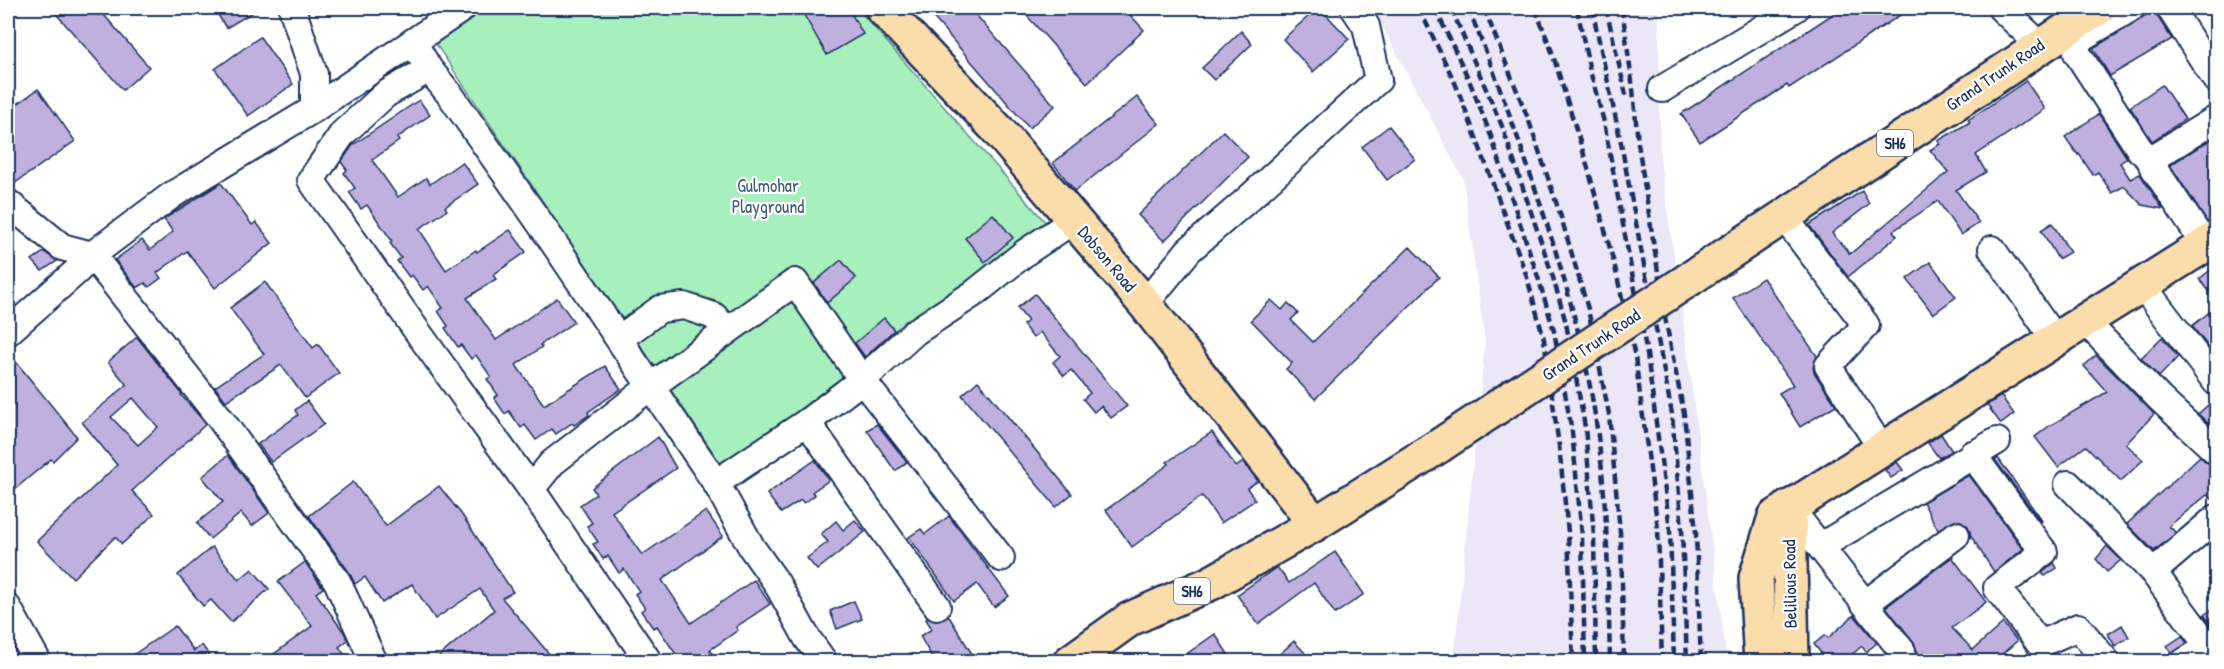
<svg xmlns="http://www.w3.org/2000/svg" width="2224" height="669" font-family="'Patrick Hand',sans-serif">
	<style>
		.built { fill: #ece7f6 }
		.green { fill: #a7efbd; stroke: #618f8e; stroke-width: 1.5 }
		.building { fill: #c0b0e0; stroke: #1b2f5e; stroke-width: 1.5; fill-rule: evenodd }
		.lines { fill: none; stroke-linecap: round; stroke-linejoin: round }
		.minor-casing { stroke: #1b2f5e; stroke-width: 30 }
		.major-casing { stroke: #1b2f5e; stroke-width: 38 }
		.minor { stroke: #fff; stroke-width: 26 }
		.major { stroke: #faddab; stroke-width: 33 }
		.rail { stroke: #1b2f5e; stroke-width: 4.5; stroke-dasharray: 9 4.5; stroke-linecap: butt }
		.major-bridge-casing { stroke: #1b2f5e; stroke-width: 38; stroke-linecap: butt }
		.major-bridge { stroke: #faddab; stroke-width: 33 }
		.labels { text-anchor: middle; stroke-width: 4.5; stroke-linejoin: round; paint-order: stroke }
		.shield { fill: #fff; stroke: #5f6d8e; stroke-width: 1.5 }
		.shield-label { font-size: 16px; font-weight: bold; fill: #1b2f5e }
		.street-label { font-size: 18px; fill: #1b2f5e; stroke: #fff }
		.park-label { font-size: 18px; fill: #3e5f76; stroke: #fff }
	</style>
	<rect width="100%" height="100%" fill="#fff"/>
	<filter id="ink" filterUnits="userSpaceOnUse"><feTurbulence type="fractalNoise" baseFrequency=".0167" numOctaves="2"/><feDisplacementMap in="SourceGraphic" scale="12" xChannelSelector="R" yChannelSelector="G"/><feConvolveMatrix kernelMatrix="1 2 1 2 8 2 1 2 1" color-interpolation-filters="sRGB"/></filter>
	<g filter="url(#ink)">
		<polygon class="built" points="1373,8 1659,8 1660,159 1682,311 1727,661 1454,661 1485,342 1463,179"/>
		<polygon class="green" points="478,8 857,8 1047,224 723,467 435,43"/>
		<g class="building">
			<polygon points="51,8 98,8 149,67 123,90"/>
			<polygon points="214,8 260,8 226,28"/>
			<polygon points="800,8 848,8 863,34 827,55"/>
			<polygon points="925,8 970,8 1055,106 1029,128"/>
			<polygon points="1020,8 1124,8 1144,30 1087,83"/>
			<polygon points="1318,8 1320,8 1349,39 1313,72 1283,39"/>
			<polygon points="1842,8 1911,8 1789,88 1787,85 1700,142 1681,114"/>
			<polygon points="2155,8 2157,16 2172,39 2110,76 2093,48 2132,25"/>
			<polygon points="1241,31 1252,44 1214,80 1202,68"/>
			<polygon points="260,37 293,84 248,116 215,69"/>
			<polygon points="2026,81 2045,109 1976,155 1986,172 1956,190 1979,223 1961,235 1938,201 1893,231 1897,236 1848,277 1809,225 1862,191 1869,204 1832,233 1850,254 1948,172 1930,150 1940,144 1938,141 1970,122 1968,120"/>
			<polygon points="2162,85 2185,119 2152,141 2130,107"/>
			<polygon points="38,89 75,141 8,188 8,111"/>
			<polygon points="1137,97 1159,124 1075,191 1053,163"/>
			<polygon points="419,100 430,115 397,138 399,141 372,160 398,197 426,178 430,184 462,162 478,184 445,207 447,210 419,229 446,270 476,250 477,252 510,230 526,252 493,275 496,279 467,298 496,340 557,298 574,322 540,345 542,347 516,365 544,405 605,366 621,389 588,412 589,415 574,425 572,423 556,434 552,429 536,440 525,425 521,428 509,411 505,414 494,398 498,395 487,379 491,377 476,355 471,359 461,345 458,347 445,328 448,326 438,311 443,308 428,286 423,290 412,275 409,277 397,261 401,258 390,243 392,241 367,205 361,209 349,192 355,188 344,173 347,170 341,162 353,145"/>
			<polygon points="2099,114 2127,158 2120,163 2130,179 2140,174 2163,209 2142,205 2124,186 2112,193 2098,172 2093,175 2079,154 2078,155 2065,137"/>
			<polygon points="1389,126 1415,159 1387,180 1362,147"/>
			<polygon points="1223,131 1248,157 1164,241 1138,215"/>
			<polygon points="2216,136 2217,219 2207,222 2170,165"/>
			<polygon points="221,183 252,225 256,222 272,243 215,288 187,251 157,273 161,278 149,287 145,283 137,288 115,260 142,240 150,250 173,232 164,219"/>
			<polygon points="993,214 1013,238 985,262 965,238"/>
			<polygon points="2052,223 2070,252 2058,259 2041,230"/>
			<polygon points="1410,247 1439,277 1315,399 1286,369 1292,363 1251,320 1271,300 1282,310 1288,303 1298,313 1291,320 1313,342"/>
			<polygon points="44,252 57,261 42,271 32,260"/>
			<polygon points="841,260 856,278 827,303 814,283"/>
			<polygon points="1930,262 1956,297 1933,314 1907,279"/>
			<polygon points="2217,265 2217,300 2199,279"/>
			<polygon points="1763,278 1817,356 1813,368 1815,374 1836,405 1800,427 1779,393 1793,385 1733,298"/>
			<polygon points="265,282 313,348 318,344 339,373 305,398 281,365 226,401 215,387 264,354 230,308"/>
			<polygon points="1035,294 1127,406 1111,418 1101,406 1094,412 1083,399 1090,393 1071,370 1064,376 1053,362 1060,356 1040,332 1033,338 1023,325 1028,321 1017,308"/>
			<polygon points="2217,306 2217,358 2192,326"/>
			<polygon points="884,318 894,330 865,357 855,343"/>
			<path d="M137,337l45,57 -1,1 25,29 -74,67 22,23 -32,30 -7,-7 -42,41 -36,-37 80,-76 -35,-43 45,-37 -19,-23zM133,398l25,29 -20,18 -27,-28z"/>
			<polygon points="2162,337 2178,357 2159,377 2141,358"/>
			<polygon points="8,352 77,437 53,461 51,459 8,495"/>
			<polygon points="2096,355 2154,414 2126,444 2143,460 2121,481 2086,446 2058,467 2035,437 2049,426 2107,392 2084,366"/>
			<polygon points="978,381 1072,494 1056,507 962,395"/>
			<polygon points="2001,396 2014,414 2001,424 1987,405"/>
			<polygon points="2217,397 2217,431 2198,414"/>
			<polygon points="307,401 324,424 271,462 258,444 298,415 295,410"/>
			<polygon points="877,424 907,462 895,471 867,430"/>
			<polygon points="1212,432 1236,467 1243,462 1258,481 1247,488 1255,500 1221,523 1202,496 1132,547 1106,510 1169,464 1167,462"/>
			<polygon points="1941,434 1952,451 1939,458 1928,443"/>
			<polygon points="658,437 676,468 612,512 642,555 706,511 723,536 662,580 691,623 754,580 770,604 736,627 738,630 710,650 718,662 681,662 657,626 653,628 641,611 645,608 635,594 639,591 624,569 619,573 608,556 603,559 593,544 598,542 587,526 592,523 580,505 596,494 592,488"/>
			<polygon points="228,455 269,513 252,526 241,513 210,539 197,523 223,502 202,477"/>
			<polygon points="2200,456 2206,462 2217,466 2217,503 2207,495 2169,526 2176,533 2154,551 2127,524"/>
			<polygon points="1998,458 2042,521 2041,522 1995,460"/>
			<polygon points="815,460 829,480 812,492 815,495 804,503 801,500 781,513 767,494"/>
			<polygon points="1897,462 1903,470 1891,478 1885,470"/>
			<polygon points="1969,475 2023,549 1994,572 1971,536 1968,526 1961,521 1954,520 1938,530 1923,502"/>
			<polygon points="353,482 386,526 439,486 462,515 513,592 502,598 556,662 432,662 494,610 480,589 435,619 412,584 382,603 365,577 355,584 349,572 309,516"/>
			<polygon points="949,516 1009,596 994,607 977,584 954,601 909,537 921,529 925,534"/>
			<polygon points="855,520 865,532 817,570 807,558 828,542 821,534 836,521 843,530"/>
			<polygon points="2107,546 2121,560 2107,572 2096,559"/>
			<polygon points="212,547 239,580 252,569 269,589 231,622 211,600 203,606 178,575"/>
			<polygon points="1335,552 1364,594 1335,614 1314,583 1258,624 1237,595 1277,567 1289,583"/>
			<polygon points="1952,557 1986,602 1952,628 1973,650 2003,623 2017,641 1993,662 1924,662 1917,651 1914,642 1886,607"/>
			<polygon points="305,562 323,588 316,593 343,631 348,640 339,647 350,662 263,662 312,626 278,582"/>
			<polygon points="2054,563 2057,568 2045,576 2042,573"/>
			<polygon points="854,601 862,619 837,629 830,611"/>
			<polygon points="2217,606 2217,632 2204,615"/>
			<polygon points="948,615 977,662 935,662 926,647 920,636 932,629 926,619 928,617 939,621"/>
			<polygon points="1854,615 1877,643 1866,652 1862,646 1843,662 1828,662 1814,644 1825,635 1828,638"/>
			<polygon points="2122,625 2129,637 2115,646 2108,634"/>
			<polygon points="175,626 194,651 202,645 214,662 123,662"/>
			<polygon points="1215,634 1233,662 1194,662 1188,653"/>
			<polygon points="2182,636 2187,643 2172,654 2167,646"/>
			<polygon points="1294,641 1313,662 1271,662"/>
		</g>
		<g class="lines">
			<g class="minor-casing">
				<g id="minor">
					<polyline points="292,8 314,74 314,109"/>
					<polyline points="2001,8 2040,45"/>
					<polyline points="2131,8 2079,39 2077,46 2077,53 2140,150 2148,157 2156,156 2216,119"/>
					<polyline points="2170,8 2216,80"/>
					<polyline points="413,42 429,69 451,96 551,239 716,483 752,548 776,582 807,638 824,662"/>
					<polyline points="429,69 386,94 343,133 311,180 417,331 531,489 649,662"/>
					<polyline points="1662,89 1796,8"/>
					<polyline points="2152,165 2205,245"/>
					<polyline points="8,203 62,247 92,255 219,417 337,581 374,662"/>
					<polyline points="1784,217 1866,325 1828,366 1882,449"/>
					<polyline points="1992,249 2055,340"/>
					<polyline points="2142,285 2216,382"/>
					<polyline points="1145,304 1189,250 1248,199 1378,80 1366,26 1354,8"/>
					<polyline points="2085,321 2160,399 2216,451"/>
					<polyline points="8,332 78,270 92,255 172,195 314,109 463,8"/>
					<polyline points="619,339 660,309 684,306 714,316 727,331"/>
					<polyline points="807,422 937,606"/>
					<polyline points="1972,454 2044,552 1997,588 2040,644 2078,627 2107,662"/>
					<polyline points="716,483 807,422 862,380 915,332 976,292 1026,252 1074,220"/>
					<polyline points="2068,484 2153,572 2209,647"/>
					<polyline points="531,489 552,463 650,387 795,282 862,380 1001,558"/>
					<polyline points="1789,507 1902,651"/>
					<polyline points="1821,546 1997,441"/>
					<polyline points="2153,572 2216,518"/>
					<polyline points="1865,604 1956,535"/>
					<polyline points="8,608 38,662"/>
					<polyline points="2184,662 2209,647 2216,648"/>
				</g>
			</g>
			<g class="major-casing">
				<g id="major">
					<polyline points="882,8 997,129 1145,304 1315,524"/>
					<polyline points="1691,278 2099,8"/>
					<polyline points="1789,507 1792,662"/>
					<polyline points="1070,662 1130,619 1211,583 1315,524 1439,446"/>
					<polyline points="1761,662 1756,578 1775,517 2216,238"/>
				</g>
			</g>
			<use href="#minor" class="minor"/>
			<use href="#major" class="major"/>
			<g class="rail">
				<polyline points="1419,8 1456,85 1477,140 1526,274 1544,339 1559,446 1568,532 1573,662"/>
				<polyline points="1435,8 1469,80 1491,136 1538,277 1554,331 1572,432 1582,536 1585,662"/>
				<polyline points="1451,8 1502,126 1552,274 1566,323 1585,427 1594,536 1596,662"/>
				<path d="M1468,8c27,64 50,129 72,195 24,72 45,144 56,219 12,79 12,160 14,240"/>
				<polyline points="1484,8 1529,121 1561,217 1588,309 1609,414 1621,543 1624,662"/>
				<polyline points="1535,8 1551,49 1586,161 1615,267 1635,357 1658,529 1662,662"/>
				<polyline points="1577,8 1589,67 1604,122 1647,354 1670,529 1674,662"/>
				<polyline points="1592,8 1621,143 1672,414 1682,529 1687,662"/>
				<polyline points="1606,8 1627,99"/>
				<polyline points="1622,8 1633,89 1638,143 1665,317 1684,414 1696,533 1701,662"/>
			</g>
			<g class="major-bridge-casing">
				<polyline id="major-bridge" points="1439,446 1691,278"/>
			</g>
			<use href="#major-bridge" class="major-bridge"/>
		</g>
	</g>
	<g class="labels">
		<g class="shield">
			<rect x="1877" y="130" width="36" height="26" rx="4.5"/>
			<rect x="1174" y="578" width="36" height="26" rx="4.5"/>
		</g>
		<g class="shield-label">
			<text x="1895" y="149">SH6</text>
			<text x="1192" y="597">SH6</text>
		</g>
		<g class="street-label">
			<text transform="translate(1995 75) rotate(-34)" y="6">Grand Trunk Road</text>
			<text transform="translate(1107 259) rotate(50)" y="6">Dobson Road</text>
			<text transform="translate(1591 345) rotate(-34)" y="6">Grand Trunk Road</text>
			<text transform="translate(1790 584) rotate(-91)" y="6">Belilious Road</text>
		</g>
		<g class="park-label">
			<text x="768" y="192">Gulmohar<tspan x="768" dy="21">Playground</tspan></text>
		</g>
	</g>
	<rect width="2224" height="669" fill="none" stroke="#fff" stroke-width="30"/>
	<rect x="15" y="15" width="2194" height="639" fill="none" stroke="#1b2f5e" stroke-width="2" filter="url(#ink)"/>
</svg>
